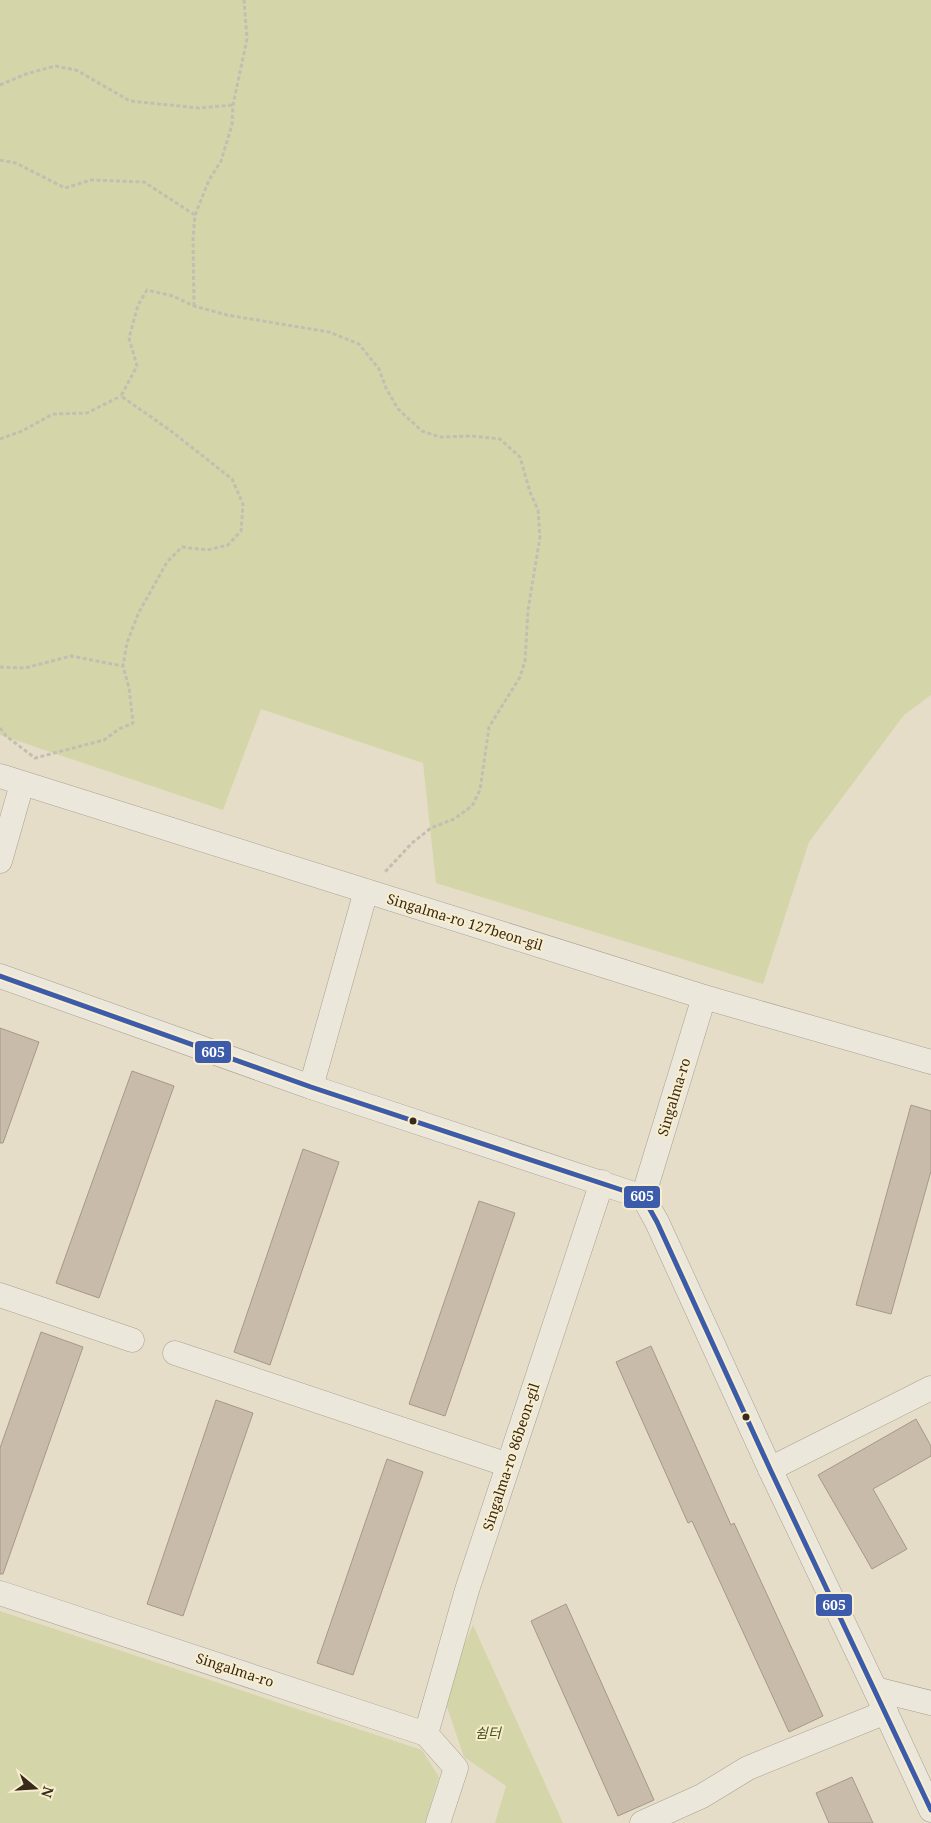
<svg xmlns="http://www.w3.org/2000/svg" width="931" height="1823" font-family="'Noto Serif','Noto Sans KR',serif">
	<style>
		.green { fill: #d4d6a9 }
		.building { fill: #c9bba9; stroke: #a59888 }
		.lines { fill: none; stroke-linecap: round; stroke-linejoin: round }
		.minor-casing { stroke: #a9a192; stroke-width: 25 }
		.path { stroke: #c4beb2; stroke-width: 3; stroke-dasharray: 4 2.5; stroke-linecap: butt }
		.minor { stroke: #ece7db; stroke-width: 24 }
		.bus-1-casing { stroke: #f8edcc; stroke-width: 9 }
		.bus-1 { stroke: #3d5bab; stroke-width: 5 }
		.bus-dot { fill: #382a1a; stroke: #f8edcc; stroke-width: 2 }
		.labels { text-anchor: middle; stroke-width: 4; stroke-linejoin: round; paint-order: stroke }
		.street-label { font-size: 14px; fill: #382a1a; stroke: #f8edcc }
		.park-label { font-size: 14px; font-style: italic; fill: #46561f; stroke: #f8edcc }
		.line-badge { stroke: #f8edcc; stroke-width: 2 }
		.badge-label { font-size: 14px; text-anchor: middle; font-weight: bold; fill: #fff }
	</style>
	<rect width="100%" height="100%" fill="#e5ddc8"/>
	<g class="green">
		<polygon points="0,0 931,0 931,695 904,715 809,842 763,984 436,883 423,763 261,709 223,810 0,735"/>
		<polygon points="0,1611 422,1750 439,1777 425,1823 0,1823"/>
		<polygon points="473,1625 563,1823 495,1823 506,1786 464,1757 445,1701 461,1652"/>
	</g>
	<g class="building">
		<polygon points="0,1028 39,1042 3,1143 0,1143"/>
		<polygon points="132,1071 174,1086 99,1298 56,1283"/>
		<polygon points="911,1105 931,1111 931,1171 891,1314 856,1305"/>
		<polygon points="303,1149 339,1162 270,1365 234,1352"/>
		<polygon points="479,1201 515,1213 445,1416 409,1404"/>
		<polygon points="41,1332 83,1347 3,1574 0,1574 0,1448"/>
		<polygon points="651,1346 731,1525 734,1523 823,1716 789,1732 692,1521 688,1523 616,1362"/>
		<polygon points="216,1400 253,1413 183,1616 147,1604"/>
		<polygon points="916,1419 931,1446 931,1456 873,1489 907,1549 872,1569 818,1475"/>
		<polygon points="387,1459 423,1472 353,1675 317,1663"/>
		<polygon points="566,1604 654,1800 618,1816 531,1621"/>
		<polygon points="852,1777 873,1823 829,1823 816,1793"/>
	</g>
	<g class="lines">
		<g class="minor-casing">
			<g id="minor">
				<polyline points="0,776 704,997 931,1062"/>
				<polyline points="0,861 22,784"/>
				<polyline points="0,976 311,1087 643,1197 657,1222 770,1469 875,1689 931,1810"/>
				<polyline points="311,1087 366,891"/>
				<polyline points="643,1197 704,997"/>
				<polyline points="0,1295 132,1340"/>
				<polyline points="175,1353 508,1465"/>
				<polyline points="770,1469 931,1388"/>
				<polyline points="0,1593 426,1734 456,1768 438,1823"/>
				<polyline points="875,1689 931,1703"/>
				<polyline points="426,1734 467,1590 602,1182"/>
				<polyline points="642,1823 702,1796 748,1768 886,1712"/>
			</g>
		</g>
		<g class="path">
			<polyline points="0,85 26,74 55,66 76,70 130,101 199,108 233,105"/>
			<polyline points="0,160 16,163 65,188 91,180 144,182 195,215"/>
			<polyline points="194,306 193,238 195,215 209,180 221,161 232,125 233,105 247,39 244,0"/>
			<polyline points="0,439 22,431 53,414 87,413 121,396"/>
			<polyline points="0,667 25,668 71,656 123,666"/>
			<polyline points="0,728 6,736 35,758 104,740 119,729 133,723 129,688 123,666 127,643 138,614 167,562 182,547 207,550 228,545 241,531 243,504 232,479 171,431 121,396 137,366 129,338 138,305 147,290 173,296 194,306 227,315 329,332 359,344 379,369 386,388 398,409 422,431 440,437 472,436 500,439 520,457 530,492 538,510 540,537 528,610 525,661 520,677 489,727 480,790 472,806 454,819 431,828 412,843 384,873"/>
		</g>
		<use href="#minor" class="minor"/>
		<g class="bus-1-casing">
			<polyline id="bus-1" points="0,976 311,1087 643,1197 657,1222 770,1469 931,1810"/>
		</g>
		<use href="#bus-1" class="bus-1"/>
	</g>
	<g class="bus-dot">
		<circle cx="413" cy="1121" r="4.5"/>
		<circle cx="746" cy="1417" r="4.5"/>
	</g>
	<g class="labels">
		<g class="street-label">
			<text transform="translate(465 922) rotate(17)" y="5">Singalma-ro 127beon-gil</text>
			<text transform="translate(674 1097) rotate(-73)" y="5">Singalma-ro</text>
			<text transform="translate(511 1457) rotate(-72)" y="5">Singalma-ro 86beon-gil</text>
			<text transform="translate(235 1670) rotate(18)" y="5">Singalma-ro</text>
		</g>
		<g class="park-label">
			<text x="488" y="1738">쉼터</text>
		</g>
	</g>
	<g class="line-badge">
		<rect x="194" y="1040" width="38" height="24" rx="5" fill="#3d5bab"/>
		<rect x="623" y="1185" width="38" height="24" rx="5" fill="#3d5bab"/>
		<rect x="815" y="1593" width="38" height="24" rx="5" fill="#3d5bab"/>
	</g>
	<g class="badge-label">
		<text x="213" y="1057">605</text>
		<text x="642" y="1201">605</text>
		<text x="834" y="1610">605</text>
	</g>
	<g transform="translate(35 1788) rotate(108)" stroke="#f8edcc" stroke-width="4" paint-order="stroke">
	<path d="M0-4L9 19L0 12L-9 19Z" fill="#382a1a"/>
	<text y="-8" font-size="14" font-weight="bold" text-anchor="middle" fill="#382a1a">N</text>
	</g>
</svg>
